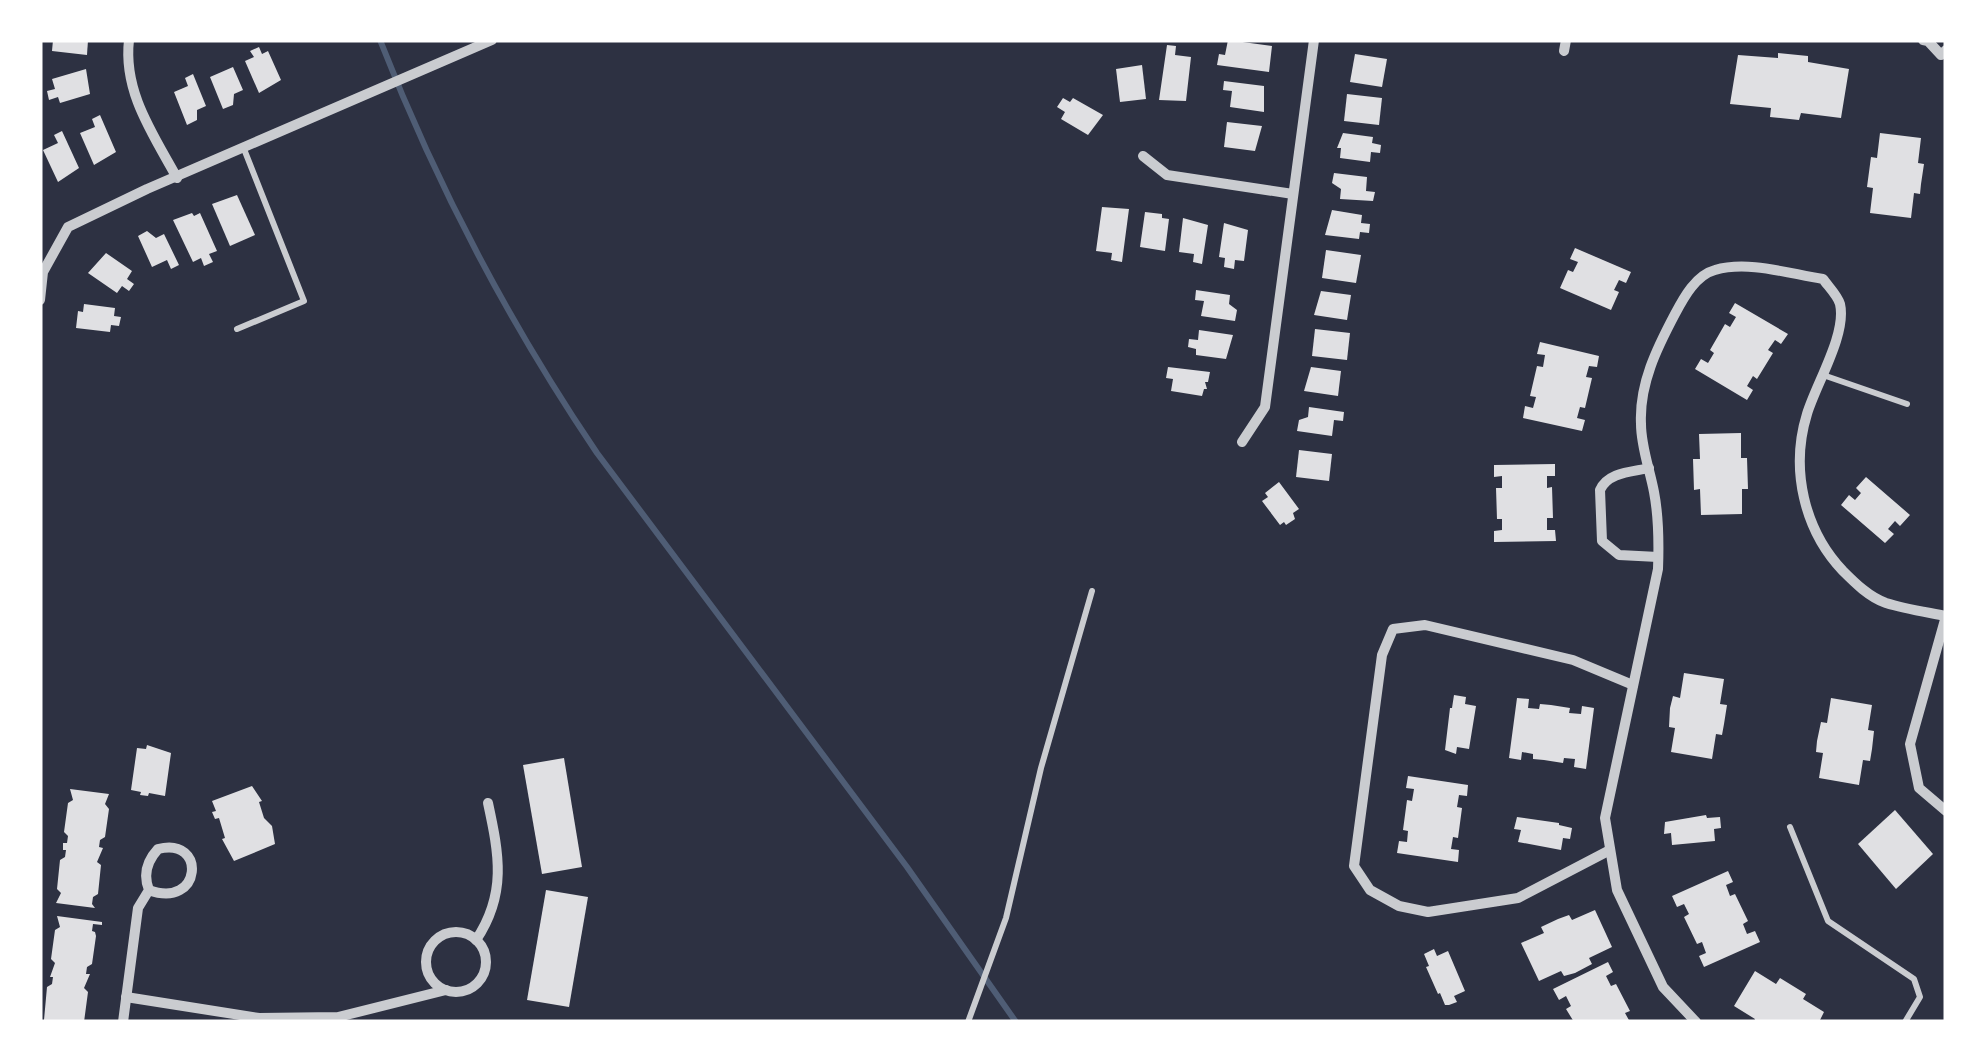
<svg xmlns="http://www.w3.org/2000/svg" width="1986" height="1062" font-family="'Golos Text',sans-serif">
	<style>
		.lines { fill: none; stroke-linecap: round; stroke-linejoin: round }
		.stream { stroke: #4f5d75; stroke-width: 6 }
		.building { fill: #e0e0e3 }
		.service { stroke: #caccd0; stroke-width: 6 }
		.minor { stroke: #caccd0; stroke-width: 10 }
	</style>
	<rect width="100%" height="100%" fill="#2d3142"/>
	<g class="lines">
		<path class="stream" d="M380,40c57,146 129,283 217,413l310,414 109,155"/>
	</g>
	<g class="building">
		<polygon points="53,40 88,40 87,55 52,51"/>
		<polygon points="1228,40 1272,46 1269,72 1217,65 1219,54 1225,55"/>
		<polygon points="1167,45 1176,46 1175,55 1191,57 1186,101 1159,100"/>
		<polygon points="259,47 262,54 268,51 281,80 259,93 245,61 254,57 250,51"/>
		<polygon points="1778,53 1808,56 1808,62 1849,69 1841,118 1801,113 1799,120 1770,117 1771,108 1730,104 1738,55 1778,58"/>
		<polygon points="1355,54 1387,59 1382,87 1350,82"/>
		<polygon points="1142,65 1146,99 1120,102 1116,69"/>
		<polygon points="233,67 243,90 234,94 233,105 223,109 210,77"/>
		<polygon points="86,69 90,94 60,103 58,97 49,100 47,91 55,89 52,79"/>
		<polygon points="193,74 206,106 197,110 197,120 187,125 174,92 188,86 185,78"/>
		<polygon points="1224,81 1264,86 1264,112 1230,107 1232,91 1223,90"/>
		<polygon points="1347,94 1382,98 1379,125 1344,121"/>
		<polygon points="1063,98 1070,102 1073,98 1103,115 1088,135 1061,119 1065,112 1057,107"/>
		<polygon points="100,115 116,152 94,165 80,133 95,127 92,119"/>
		<polygon points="1227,122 1262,126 1255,151 1224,147"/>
		<polygon points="62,131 79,168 58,182 43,150 58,143 54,135"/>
		<polygon points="1343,133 1373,137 1372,143 1381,145 1380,153 1371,152 1370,162 1340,158 1341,148 1337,148"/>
		<polygon points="1880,133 1921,138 1918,163 1924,164 1921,184 1920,194 1914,193 1911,218 1870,213 1873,188 1867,187 1871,157 1877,158"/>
		<polygon points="1334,173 1367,177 1366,191 1375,192 1373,201 1340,199 1341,189 1332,183"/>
		<polygon points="237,195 255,235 230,246 212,204"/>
		<polygon points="1102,207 1129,209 1122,262 1111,260 1112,253 1096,251"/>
		<polygon points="1332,210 1362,215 1361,223 1370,224 1369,233 1360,232 1359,239 1325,235"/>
		<polygon points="1145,212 1162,214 1162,218 1169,219 1165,251 1140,247"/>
		<polygon points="192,213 194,216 200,213 217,251 209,254 213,262 204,266 201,258 193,262 173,220"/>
		<polygon points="1183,218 1208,225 1202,264 1193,262 1194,254 1179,252"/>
		<polygon points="1224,223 1248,230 1244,261 1235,260 1234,269 1224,267 1225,258 1219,257"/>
		<polygon points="147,231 156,238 164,234 179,265 171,269 167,260 152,267 138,236"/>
		<polygon points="1575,248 1631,272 1626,283 1619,280 1614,290 1619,292 1611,310 1560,288 1568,270 1573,272 1578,262 1570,259"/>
		<polygon points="1326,250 1361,255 1356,283 1322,278"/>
		<polygon points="106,253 132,271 127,279 134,284 129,291 122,286 117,293 88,273"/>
		<polygon points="1196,290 1230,295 1229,304 1237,310 1235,321 1201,316 1204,301 1195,300"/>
		<polygon points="1321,291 1351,295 1347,320 1314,315"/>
		<polygon points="1735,303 1788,334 1781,344 1775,340 1768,350 1773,353 1757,379 1753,376 1747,386 1753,390 1747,400 1695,369 1701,359 1708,363 1714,353 1710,350 1725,324 1730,327 1736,317 1729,313"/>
		<polygon points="84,304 115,308 114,316 121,317 119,326 111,325 110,332 76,328 78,311 83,312"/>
		<polygon points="1315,329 1350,333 1347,360 1312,356"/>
		<polygon points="1199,330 1233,335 1226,359 1196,355 1196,349 1188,347 1189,339 1198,340"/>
		<polygon points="1540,342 1599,356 1597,367 1589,366 1586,377 1592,378 1585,408 1580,407 1577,418 1585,420 1582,431 1523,418 1525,406 1533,408 1536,397 1530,396 1537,366 1543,367 1545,355 1537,354"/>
		<polygon points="1168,367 1210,372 1208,382 1205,382 1207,389 1204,389 1202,396 1171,391 1173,379 1166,378"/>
		<polygon points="1311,367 1341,371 1338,396 1304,391"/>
		<polygon points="1309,407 1344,412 1343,421 1334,420 1332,436 1297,431 1299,420 1308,417"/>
		<polygon points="1741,433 1741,458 1747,458 1748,489 1742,489 1742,514 1701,515 1700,489 1694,490 1693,459 1700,459 1699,434"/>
		<polygon points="1299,450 1332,454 1329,481 1296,477"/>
		<polygon points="1555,464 1555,476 1547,476 1547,488 1552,487 1553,518 1547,518 1547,530 1555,530 1556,541 1494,542 1494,531 1502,530 1502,519 1497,519 1496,488 1502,488 1502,476 1494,477 1494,465"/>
		<polygon points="1866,477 1910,515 1900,526 1895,521 1888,529 1894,534 1885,543 1841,505 1849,495 1855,500 1861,493 1856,488"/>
		<polygon points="1279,482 1299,509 1293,513 1295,519 1286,525 1284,522 1280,525 1262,501 1268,497 1265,493"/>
		<polygon points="1684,673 1724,679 1720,704 1727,705 1724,724 1722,735 1716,734 1712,759 1671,752 1675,728 1669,727 1670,708 1673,696 1680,698"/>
		<polygon points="1454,695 1466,697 1465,704 1476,706 1469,749 1457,747 1456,754 1445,750 1450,708 1452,708"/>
		<polygon points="1517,698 1529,699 1528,708 1539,709 1540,704 1551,705 1570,708 1569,713 1581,714 1582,706 1594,708 1586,769 1574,767 1575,759 1564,758 1563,763 1544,760 1533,759 1533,754 1522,752 1521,760 1509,758"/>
		<polygon points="1831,698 1872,705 1868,730 1874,731 1872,749 1870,761 1863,760 1859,785 1819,778 1823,753 1816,752 1817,741 1821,722 1827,723"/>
		<polygon points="147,745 171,753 165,796 149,793 148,796 140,795 141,792 131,790 137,748 146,749"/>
		<polygon points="564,758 582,867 542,874 523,765"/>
		<polygon points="1408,776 1468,785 1467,796 1459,795 1457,807 1462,808 1458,838 1453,837 1451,849 1459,850 1458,862 1397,853 1399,841 1407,842 1408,831 1403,830 1407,800 1412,801 1414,789 1406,788"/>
		<polygon points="252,786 262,801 259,802 264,818 272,826 275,844 234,861 222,839 225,838 219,818 215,819 212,812 216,811 212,801"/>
		<polygon points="70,789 109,794 105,804 109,809 105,837 100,840 99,847 103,848 97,862 101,865 98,894 93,897 92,904 95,908 56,903 61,893 57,889 60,860 65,857 66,850 63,850 63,843 67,843 68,836 64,832 68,803 73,800"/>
		<polygon points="1895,810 1933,854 1896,889 1858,844"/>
		<polygon points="1706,815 1707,818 1720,817 1721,828 1714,829 1715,841 1672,845 1671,833 1664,834 1665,822"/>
		<polygon points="1517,817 1559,823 1559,825 1572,828 1570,839 1563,838 1561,850 1518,842 1521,830 1514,829"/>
		<polygon points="1728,871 1733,882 1726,885 1730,896 1735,894 1748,921 1743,924 1747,934 1755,931 1760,942 1704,967 1699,956 1706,953 1702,942 1697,944 1684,917 1689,914 1684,904 1677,907 1672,896"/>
		<polygon points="546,890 588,897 569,1007 527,1000"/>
		<polygon points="1595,910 1612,947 1589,958 1592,964 1575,973 1564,976 1561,971 1539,981 1521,943 1544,933 1541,927 1558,919 1569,915 1572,920"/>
		<polygon points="57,916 102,922 102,925 93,924 92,931 95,932 96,936 92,964 87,967 86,974 90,974 84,988 88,992 84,1022 44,1020 47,987 52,984 53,977 50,977 55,963 51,959 55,930 60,927"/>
		<polygon points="1434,949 1437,956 1448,951 1465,991 1454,996 1457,1002 1449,1005 1445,1005 1440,993 1438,994 1426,967 1429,966 1424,954"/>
		<polygon points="1608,962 1613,972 1606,976 1611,986 1616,984 1630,1011 1625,1013 1630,1022 1574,1022 1566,1009 1571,1006 1566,996 1559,1000 1553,989"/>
		<polygon points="1755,971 1776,984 1780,978 1806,994 1803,999 1824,1012 1819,1022 1754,1022 1755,1019 1734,1006"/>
	</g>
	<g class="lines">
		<g class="service">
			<polyline points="237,329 304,301 244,149"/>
			<polyline points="1823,375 1907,404"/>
			<polyline points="1790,827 1828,921 1914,979 1920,997 1905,1022"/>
			<polyline points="968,1022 1006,918 1041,768 1092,591"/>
		</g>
		<g class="minor">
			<path d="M129,40c-6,52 24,94 48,138"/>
			<polyline points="1923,40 1928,41 1941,55 1946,50"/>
			<polyline points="1564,51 1566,40"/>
			<polyline points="1143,156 1167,175 1293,194"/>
			<polyline points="40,300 43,272 68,227 147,189 492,40"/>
			<polyline points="1242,442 1265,407 1314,40"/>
			<path d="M1649,468c-17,4 -41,4 -49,22l2,51 17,14 39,2"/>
			<polyline points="1946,616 1910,744 1919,788 1946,811"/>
			<polyline points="1610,850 1518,898 1428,912 1399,906 1370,890 1354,866 1382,655 1393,629 1425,625 1573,660 1633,685"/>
			<circle cx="456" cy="962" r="30"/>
			<path d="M476,940c31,-46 23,-86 12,-137"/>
			<polyline points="126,997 259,1018 338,1017 446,990"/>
			<path d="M123,1022l15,-114 11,-18c-6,-15 -2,-29 9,-41 49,-13 44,61 -9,41"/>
			<path d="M1696,1022l-33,-35 -46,-97 -12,-72 53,-249c1,-26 1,-51 -4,-77 -4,-22 -13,-45 -13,-68 -2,-40 16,-76 34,-110 9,-17 21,-39 40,-44 33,-10 75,4 108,9 5,7 15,17 17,25 7,30 -24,80 -33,110 -17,55 -3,116 36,157 12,12 26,26 43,32 19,6 40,9 60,13"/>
		</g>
	</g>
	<rect width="1986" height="1062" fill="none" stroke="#ffffff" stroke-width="85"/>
</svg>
